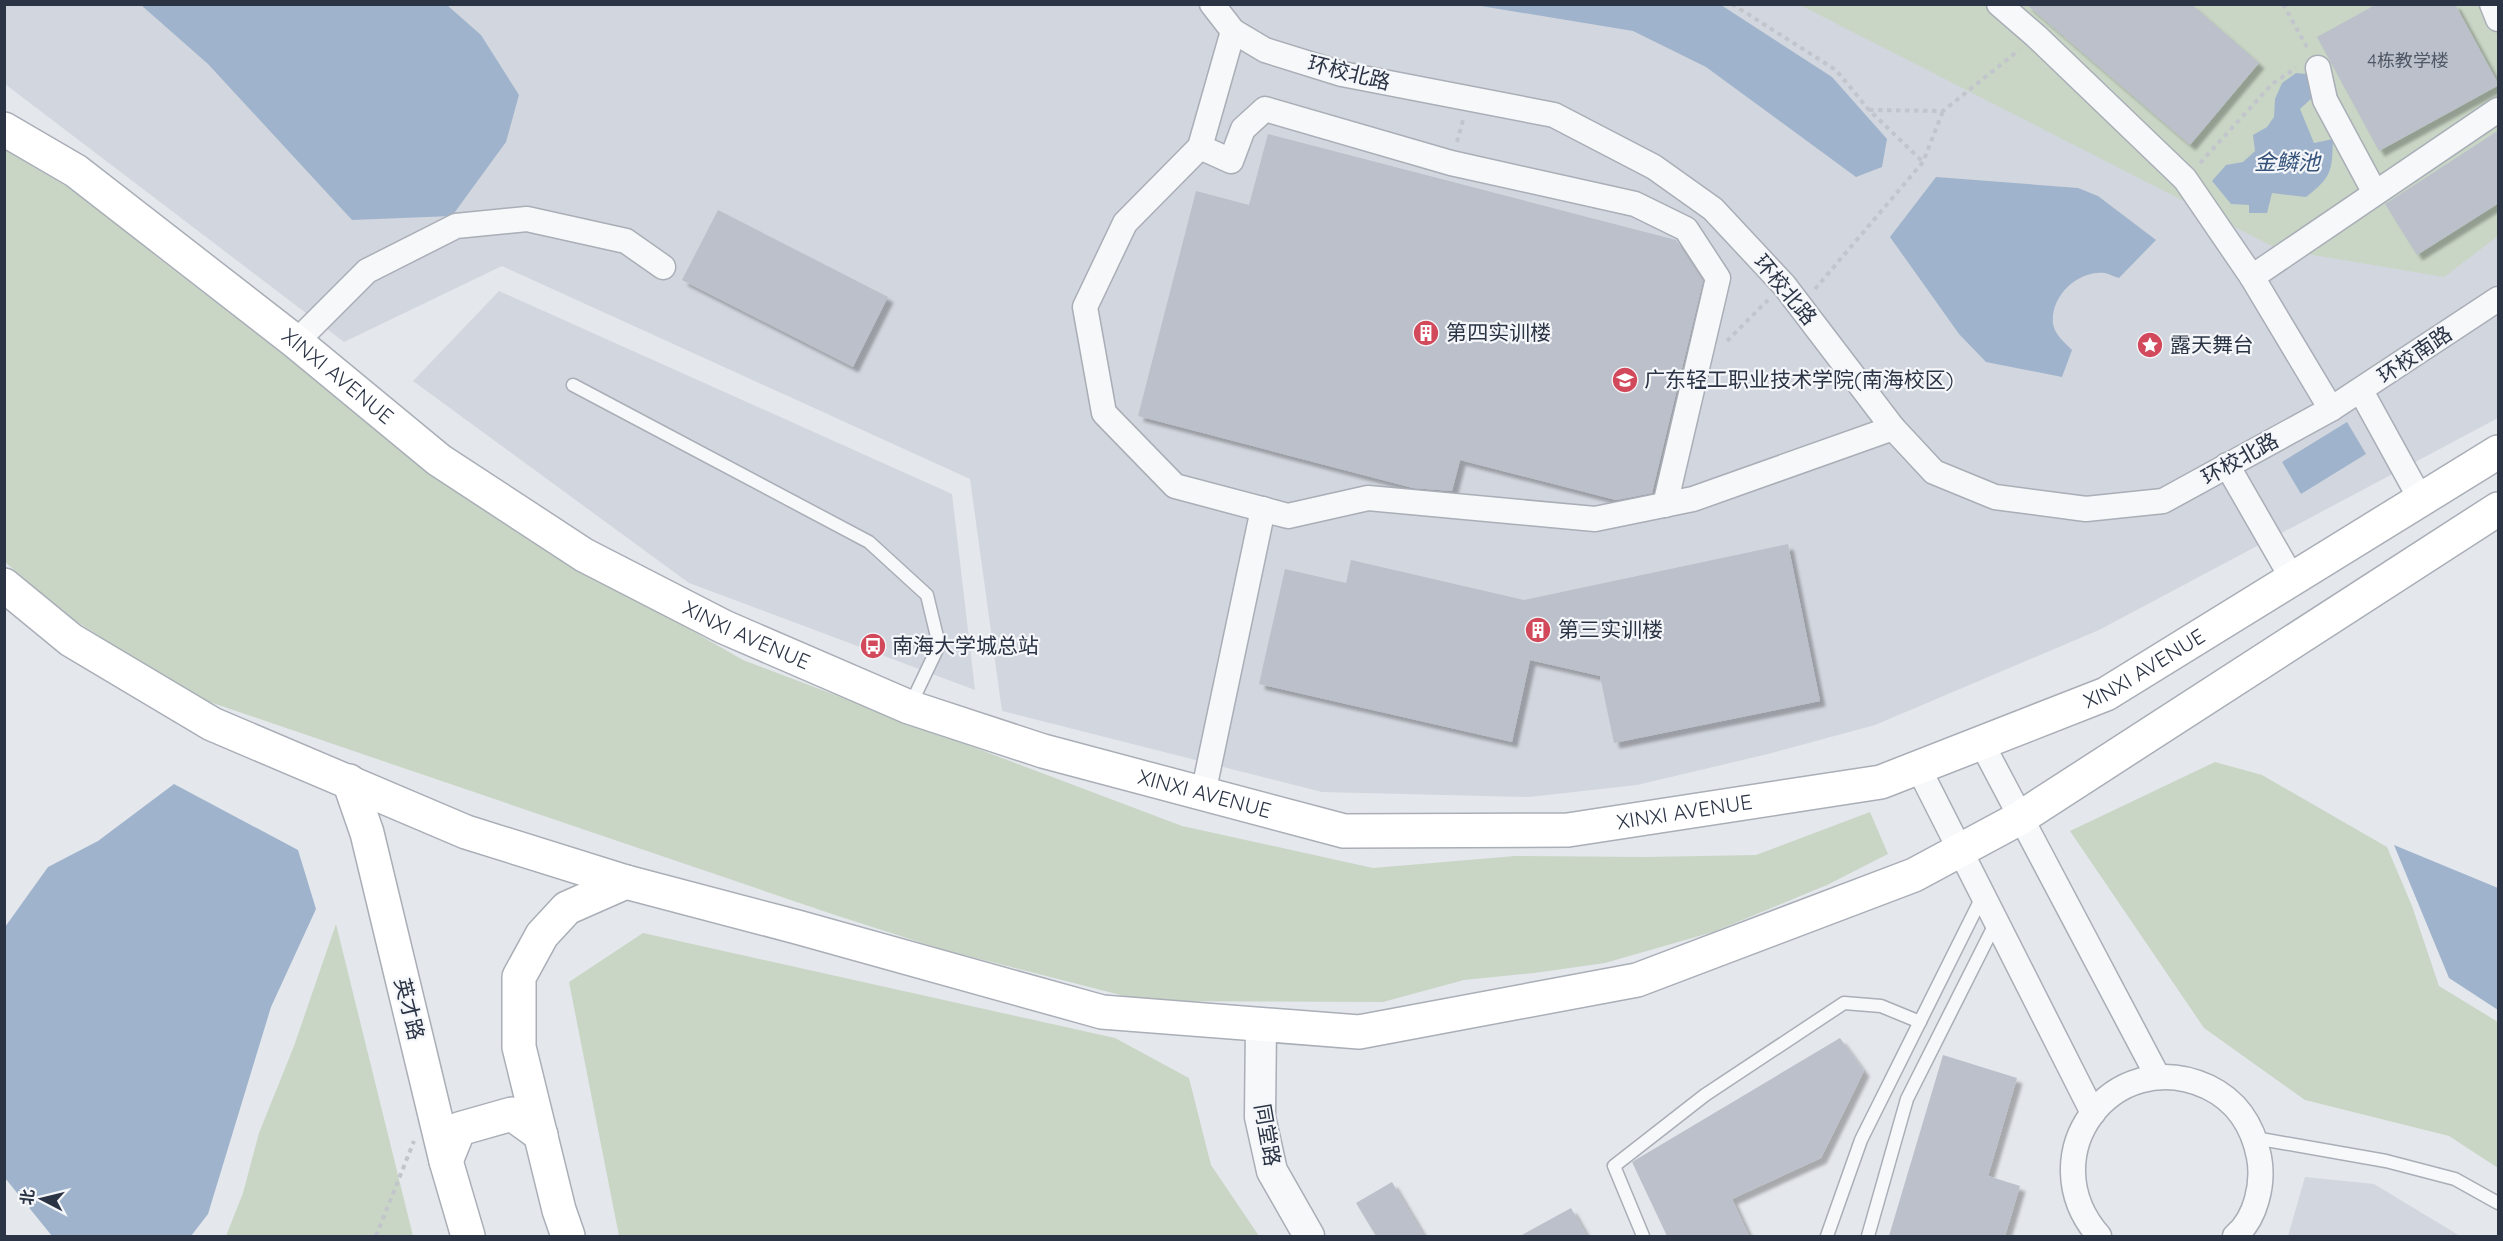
<svg xmlns="http://www.w3.org/2000/svg" width="2503" height="1241" font-family="Quicksand,'Noto Sans SC',sans-serif">
	<style>
		.built { fill: #d2d6de }
		.green { fill: #c9d6c5 }
		.water { fill: #9fb4cc }
		.building { fill: #bbc0ca; filter: url(#shadow) }
		.lines { fill: none; stroke-linecap: round; stroke-linejoin: round }
		.service-casing { stroke: #a9aeb7; stroke-width: 15 }
		.minor-casing { stroke: #a9aeb7; stroke-width: 27 }
		.tertiary-casing { stroke: #a9aeb7; stroke-width: 33 }
		.secondary-casing { stroke: #a9aeb7; stroke-width: 36 }
		.path { stroke: #c2c5cb; stroke-width: 4; stroke-dasharray: 4.5 4.5; stroke-linecap: butt }
		.service { stroke: #f7f8fa; stroke-width: 12 }
		.minor { stroke: #f7f8fa; stroke-width: 24 }
		.tertiary { stroke: #f7f8fa; stroke-width: 30 }
		.secondary { stroke: #fff; stroke-width: 33 }
		.labels { text-anchor: middle; stroke-width: 4.5; stroke-linejoin: round; paint-order: stroke }
		.number-label { font-size: 18px; fill: #4f5766 }
		.street-label { font-size: 21px; fill: #2b3445; stroke: #f4f6f9 }
		.poi-label { font-size: 21px; fill: #2b3445; stroke: #f4f6f9; text-anchor: start }
		.water-label { font-size: 22px; font-style: italic; fill: #34527a; stroke: #f4f6f9 }
	</style>
	<defs>
		<filter id="shadow"><feDropShadow dx="5.5" dy="5.5" stdDeviation="1.5" flood-color="#0004"/></filter>
	</defs>
	<rect width="100%" height="100%" fill="#e4e7ec"/>
	<g class="built">
		<polygon points="4,5 2498,5 2498,418 2099,630 1875,725 1768,754 1637,785 1529,797 1322,792 1002,711 970,479 502,266 344,342 5,84"/>
		<polygon points="499,291 952,494 975,690 689,583 413,381"/>
		<polygon points="2305,1177 2374,1184 2460,1236 2288,1236"/>
	</g>
	<g class="green">
		<polygon points="1800,5 2498,5 2498,236 2444,277 2278,249"/>
		<polygon points="5,150 103,208 156,256 382,431 513,528 743,660 1182,826 1373,868 1515,856 1645,857 1756,855 1870,812 1888,854 1827,885 1713,932 1605,963 1534,973 1464,980 1383,1002 1144,1001 944,950 832,914 192,696 65,614 5,562"/>
		<polygon points="2215,762 2262,775 2387,847 2412,906 2439,986 2498,1022 2498,1168 2449,1136 2305,1100 2204,1028 2070,831"/>
		<polygon points="336,924 413,1236 226,1236 243,1193 259,1133 294,1046"/>
		<polygon points="643,933 1115,1038 1189,1078 1211,1165 1259,1236 619,1236 569,982"/>
	</g>
	<g class="water">
		<polygon points="141,5 447,5 481,35 519,95 506,142 452,216 352,220 208,64"/>
		<polygon points="1475,5 1721,5 1832,77 1887,139 1882,167 1856,177 1706,67 1633,31"/>
		<path d="M2296,73l11,1 7,8 -2,16 -12,11 14,34 19,-4c-1,32 -1,38 -27,58l-34,-4 -5,20h-18v-8l-18,-1 -19,-23 14,-16 17,-3 12,-11 -2,-16 14,-8 7,-10 1,-18 7,-16z"/>
		<path d="M1936,177l142,11 20,8 58,44 -37,38c-4,-1 -10,-4 -14,-5 -27,-3 -55,23 -52,51 2,11 12,19 19,26l-10,27 -76,-15 -27,-28 -69,-97z"/>
		<polygon points="2347,422 2366,454 2301,494 2282,462"/>
		<polygon points="174,784 298,850 316,909 271,1007 208,1214 191,1236 52,1236 5,1178 5,927 48,867 98,841"/>
		<polygon points="2394,845 2498,888 2498,1010 2449,978"/>
	</g>
	<g class="building">
		<polygon points="2026,4 2191,4 2259,63 2190,145"/>
		<polygon points="2377,4 2455,4 2499,85 2379,151 2317,37"/>
		<polygon points="2499,130 2499,203 2417,255 2385,204"/>
		<polygon points="1268,134 1676,240 1703,281 1652,493 1616,500 1460,460 1452,491 1413,488 1138,416 1196,191 1249,205"/>
		<polygon points="718,210 888,297 853,367 682,280"/>
		<polygon points="1788,544 1820,701 1614,743 1600,676 1530,660 1512,742 1259,684 1285,569 1346,583 1351,560 1524,600"/>
		<polygon points="1840,1038 1864,1071 1821,1158 1732,1199 1749,1236 1667,1236 1632,1162"/>
		<polygon points="1943,1055 2017,1078 1988,1176 2020,1186 2005,1236 1889,1236"/>
		<polygon points="1392,1182 1424,1236 1376,1236 1356,1203"/>
		<polygon points="1571,1208 1587,1236 1520,1236"/>
	</g>
	<g class="lines">
		<g class="service-casing">
			<g id="service">
				<polyline points="573,385 869,542 927,595 939,645 910,706"/>
				<polyline points="2255,1138 2386,1161 2455,1179 2498,1203"/>
				<polyline points="1643,1236 1614,1166 1705,1095 1844,1003 1881,1006 1920,1022"/>
				<polyline points="1827,1236 1861,1140 1983,895"/>
				<polyline points="1868,1236 1907,1099 1996,922"/>
			</g>
		</g>
		<g class="minor-casing">
			<g id="minor">
				<polyline points="1212,4 1233,31 1265,50 1342,74 1554,115 1654,167 1713,209 1784,285 1893,428 1934,472 1995,497 2086,509 2163,501 2331,409 2498,299"/>
				<polyline points="1999,4 2036,36 2185,179 2252,277 2331,409"/>
				<polyline points="2492,4 2498,19"/>
				<polyline points="1233,31 1200,147 1125,223 1085,307 1104,413 1175,486 1288,516 1368,498 1595,519 1693,499 1893,428"/>
				<polyline points="2318,68 2325,100 2375,193"/>
				<polyline points="1200,147 1231,161 1243,129 1265,109 1451,163 1635,204 1686,229 1718,278 1665,505"/>
				<polyline points="2252,277 2498,110"/>
				<polyline points="296,342 367,271 456,226 527,219 626,241 663,267"/>
				<polyline points="2361,391 2421,500"/>
				<polyline points="2227,465 2292,578"/>
				<polyline points="1981,742 2158,1077"/>
				<polyline points="1918,767 2093,1113"/>
				<polyline points="1203,794 1263,509"/>
				<path d="M2099,1236c-70,-80 13,-193 109,-149 29,14 45,39 51,70 5,26 -3,62 -24,79"/>
			</g>
		</g>
		<g class="tertiary-casing">
			<polyline id="tertiary" points="1261,1024 1260,1117 1272,1171 1309,1236"/>
		</g>
		<g class="secondary-casing">
			<g id="secondary">
				<path id="s1" d="M4,129l72,42 220,171 143,118 145,95 140,72 185,80 134,44 301,80 224,-1 313,-48 225,-88 392,-242"/>
				<polyline points="4,585 71,640 212,724 466,832 626,882 797,927 1102,1012 1359,1032 1637,980 1914,875 2020,818 2498,509"/>
				<polyline points="349,781 367,833 446,1161 468,1236"/>
				<polyline points="446,1161 459,1129 512,1114 541,1135"/>
				<polyline points="568,1236 559,1210 519,1047 519,977 542,935 567,908 626,882"/>
			</g>
		</g>
		<g class="path">
			<polyline points="1732,4 1836,70 1869,110 1923,162"/>
			<polyline points="2283,4 2308,49"/>
			<polyline points="1869,110 1943,111 2019,50"/>
			<polyline points="1457,142 1463,120"/>
			<polyline points="2200,163 2272,84 2296,68"/>
			<polyline points="1815,289 1923,162 1943,111"/>
			<polyline points="1727,341 1768,300"/>
			<polyline points="376,1236 414,1141"/>
		</g>
		<use href="#service" class="service"/>
		<use href="#minor" class="minor"/>
		<use href="#tertiary" class="tertiary"/>
		<use href="#secondary" class="secondary"/>
	</g>
	<defs>
		<g id="building-disc" transform="scale(1.35)"><circle r="9.5" fill="#d1495b" stroke="#f4f6f9"/><path d="M-4-6H4V6H1V3H-1V6H-4ZM-2.5-4.3h1.7v1.8h-1.7ZM.8-4.3h1.7v1.8H.8ZM-2.5-1h1.7V.8h-1.7ZM.8-1h1.7V.8H.8Z" fill="#fff"/></g>
		<g id="sight-disc" transform="scale(1.35)"><circle r="9.5" fill="#d1495b" stroke="#f4f6f9"/><path d="M0-6L1.8-2.2L6-1.7L2.9 1.2L3.7 5.4L0 3.3L-3.7 5.4L-2.9 1.2L-6-1.7L-1.8-2.2Z" fill="#fff"/></g>
		<g id="university-disc" transform="scale(1.35)"><circle r="9.5" fill="#d1495b" stroke="#f4f6f9"/><path d="M0-5L7-2L0 1L-7-2ZM-4 1L0 2.5L4 1V4Q0 6-4 4Z" fill="#fff"/></g>
		<g id="bus-disc" transform="scale(1.35)"><circle r="9.5" fill="#d1495b" stroke="#f4f6f9"/><path d="M-5-6H5V4H4V6H2V4H-2V6H-4V4H-5ZM-3.5-4V0h7V-4ZM-3.5 1.2v1.5H-2V1.2ZM2 1.2v1.5H3.5V1.2Z" fill="#fff"/></g>
	</defs>
	<g fill-rule="evenodd">
		<use href="#building-disc" x="1426" y="333"/>
		<use href="#sight-disc" x="2150" y="345"/>
		<use href="#university-disc" x="1625" y="380"/>
		<use href="#building-disc" x="1538" y="630"/>
		<use href="#bus-disc" x="873" y="646"/>
	</g>
	<g class="labels">
		<g class="number-label">
			<text x="2408" y="67">4栋教学楼</text>
		</g>
		<g class="street-label">
			<text transform="translate(1349 73) rotate(14)" y="7">环校北路</text>
			<text transform="translate(1785 290) rotate(50)" y="7">环校北路</text>
			<text transform="translate(2415 355) rotate(-34)" y="7">环校南路</text>
			<text dy="7" stroke="none"><textPath href="#s1" startOffset="416">XINXI AVENUE</textPath></text>
			<text transform="translate(2240 459) rotate(-29)" y="7">环校北路</text>
			<text dy="7" stroke="none"><textPath href="#s1" startOffset="902">XINXI AVENUE</textPath></text>
			<text dy="7" stroke="none"><textPath href="#s1" startOffset="2360">XINXI AVENUE</textPath></text>
			<text dy="7" stroke="none"><textPath href="#s1" startOffset="1388">XINXI AVENUE</textPath></text>
			<text dy="7" stroke="none"><textPath href="#s1" startOffset="1874">XINXI AVENUE</textPath></text>
			<text transform="translate(409 1009) rotate(76)" y="7">英才路</text>
			<text transform="translate(1267 1135) rotate(80)" y="7">同堂路</text>
		</g>
		<g class="poi-label">
			<text x="1446" y="340">第四实训楼</text>
			<text x="2170" y="352">露天舞台</text>
			<text x="1644" y="387">广东轻工职业技术学院(南海校区)</text>
			<text x="1558" y="637">第三实训楼</text>
			<text x="892" y="653">南海大学城总站</text>
		</g>
		<g class="water-label">
			<text x="2287" y="170">金鳞池</text>
		</g>
	</g>
	<rect width="2503" height="1241" fill="none" stroke="#2b3445" stroke-width="12"/>
	<g transform="translate(42 1199) rotate(277)" stroke="#f4f6f9" stroke-width="4.5" paint-order="stroke">
	<path d="M0-4.5L10 22L0 15L-10 22Z" fill="#2b3445"/>
	<text y="-9" font-size="16" font-weight="bold" text-anchor="middle" fill="#2b3445">北</text>
	</g>
</svg>
